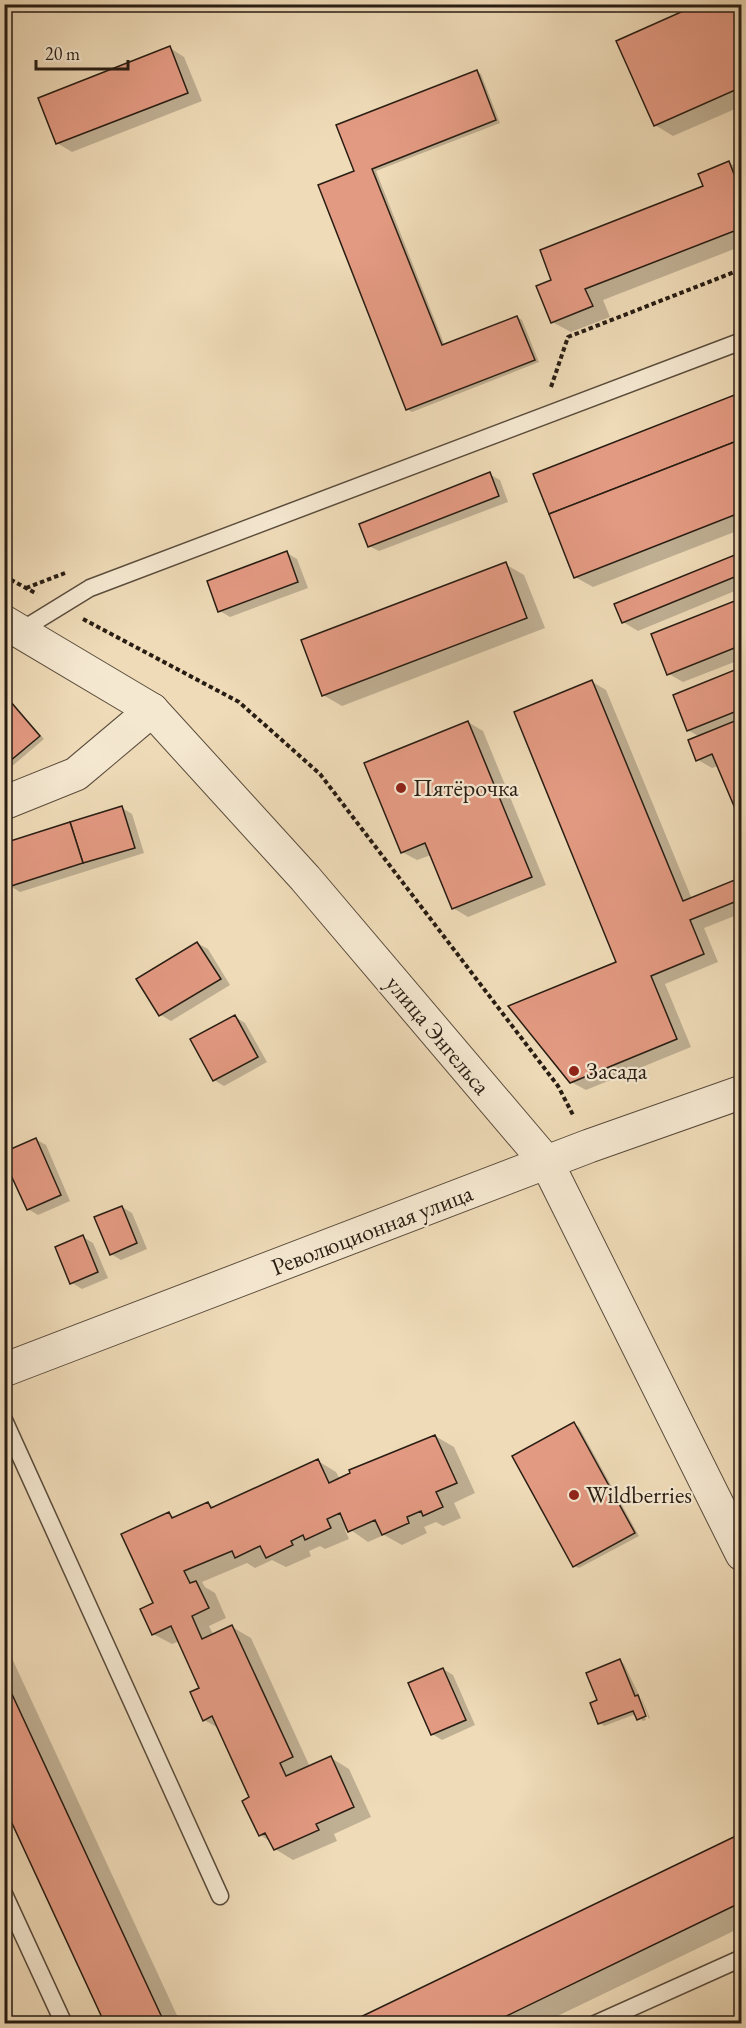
<svg xmlns="http://www.w3.org/2000/svg" width="746" height="2028" font-family="'EB Garamond',serif">
	<style>
		.shadow { fill: #0003 }
		.building { fill: #e39a82; stroke: #281d13; stroke-width: 1.5 }
		.lines { fill: none; stroke-linecap: round; stroke-linejoin: round }
		.service-casing { stroke: #5a4c3c; stroke-width: 19 }
		.minor-casing { stroke: #5a4c3c; stroke-width: 35 }
		.tertiary-casing { stroke: #5a4c3c; stroke-width: 35 }
		.path { stroke: #281d13; stroke-width: 4; stroke-dasharray: 4.5 3; stroke-linecap: butt }
		.service { stroke: #f5e8d1; stroke-width: 16 }
		.minor { stroke: #f5e8d1; stroke-width: 33 }
		.tertiary { stroke: #f5e8d1; stroke-width: 33 }
		.poi-dot { fill: #8f2418; stroke: #f5e8d1; stroke-width: 2 }
		.labels { text-anchor: middle; stroke-width: 4.5; stroke-linejoin: round; paint-order: stroke }
		.poi-label { font-size: 24px; fill: #281d13; stroke: #f5e8d1; text-anchor: start }
		.street-label { font-size: 24px; fill: #281d13; stroke: #f5e8d1 }
	</style>
	<rect width="100%" height="100%" fill="#efdbb8"/>
	<filter id="stains"><feTurbulence type="fractalNoise" baseFrequency=".00333" numOctaves="4"/><feColorMatrix values="0 0 0 0 .2 0 0 0 0 .09 0 0 0 0 .02 0 0 0 .5 -.17"/></filter>
	<radialGradient id="worn" r=".72"><stop offset=".6" stop-color="#630" stop-opacity="0"/><stop offset="1" stop-color="#630" stop-opacity=".3"/></radialGradient>
	<g class="shadow">
		<polygon points="742,4 742,106 673,136 655,125"/>
		<polygon points="170,48 184,57 202,101 72,152 57,143"/>
		<polygon points="477,71 481,74 500,123 376,171 445,346 517,317 522,320 539,362 412,412 407,409 356,172"/>
		<polygon points="729,163 742,170 742,246 603,300 610,317 571,332 552,322 553,281 705,187"/>
		<polygon points="742,394 742,529 593,587 575,577"/>
		<polygon points="489,474 500,480 508,502 379,551 369,546"/>
		<polygon points="287,553 297,559 308,588 230,617 220,611"/>
		<polygon points="742,553 742,588 638,631 623,622"/>
		<polygon points="505,564 524,575 545,628 342,706 323,695"/>
		<polygon points="742,599 742,659 683,682 669,674"/>
		<polygon points="742,669 742,822 718,766 712,768 698,760 700,737 688,730"/>
		<polygon points="591,681 606,690 692,899 742,879 742,913 704,928 718,962 665,984 691,1047 586,1090 571,1082 618,962"/>
		<polygon points="4,693 44,739 4,773"/>
		<polygon points="468,722 483,731 546,885 468,917 453,908 431,855 417,860 402,852"/>
		<polygon points="122,808 132,814 144,853 20,892 10,886"/>
		<polygon points="4,887 10,908 4,910"/>
		<polygon points="197,943 208,949 230,985 171,1021 161,1015 138,980"/>
		<polygon points="235,1017 245,1023 267,1062 224,1086 214,1080"/>
		<polygon points="4,1078 9,1087 4,1089"/>
		<polygon points="35,1139 46,1145 70,1201 38,1215 28,1209"/>
		<polygon points="122,1207 132,1213 147,1249 121,1260 111,1254"/>
		<polygon points="83,1237 93,1243 108,1278 82,1289 72,1283"/>
		<polygon points="574,1424 579,1427 639,1536 579,1568 574,1566"/>
		<polygon points="435,1436 454,1447 475,1493 454,1503 461,1518 443,1526 436,1522 424,1527 427,1533 402,1545 384,1535 368,1542 348,1528 345,1530 349,1539 325,1549 320,1546 309,1551 311,1556 286,1567 272,1560 255,1568 247,1563 202,1582 205,1587 215,1593 226,1618 209,1626 214,1636 232,1627 251,1638 310,1767 331,1758 349,1769 371,1817 334,1834 337,1841 293,1860 275,1849 271,1842 260,1835 251,1798 220,1729 204,1720 201,1688 180,1641 172,1644 153,1634 155,1603 169,1514 176,1518 208,1503 215,1508 318,1461 336,1472 340,1479"/>
		<polygon points="4,1641 181,2024 107,2024 4,1802"/>
		<polygon points="620,1661 624,1664 640,1697 637,1697 646,1720 643,1721 636,1714 604,1726 600,1723"/>
		<polygon points="443,1669 453,1675 475,1725 442,1740 432,1734"/>
		<polygon points="641,1698 642,1699 650,1718 649,1719"/>
		<polygon points="742,1835 742,1927 541,2024 349,2024"/>
	</g>
	<g class="building">
		<polygon points="699,4 742,4 742,87 654,126 616,41"/>
		<polygon points="170,46 188,93 56,144 38,98"/>
		<polygon points="477,70 496,120 372,169 442,345 517,316 535,360 406,410 318,185 354,171 336,125"/>
		<polygon points="729,161 734,174 742,172 742,228 585,289 593,306 551,323 536,286 551,280 540,250 703,186 698,174"/>
		<polygon points="742,392 742,439 549,514 533,474"/>
		<polygon points="742,439 742,512 574,578 549,514"/>
		<polygon points="490,472 499,496 368,547 359,524"/>
		<polygon points="287,551 298,582 218,612 207,581"/>
		<polygon points="742,552 742,574 622,623 614,604"/>
		<polygon points="506,562 527,618 322,696 301,640"/>
		<polygon points="742,598 742,645 667,675 651,634"/>
		<polygon points="742,667 742,709 687,731 673,695"/>
		<polygon points="592,680 683,901 742,877 742,899 690,920 704,954 651,976 677,1039 570,1083 508,1006 616,962 514,712"/>
		<polygon points="4,694 40,736 4,766"/>
		<polygon points="742,718 742,825 712,754 696,761 688,740"/>
		<polygon points="468,721 532,877 452,909 425,843 401,853 364,763"/>
		<polygon points="122,806 135,848 83,863 70,822"/>
		<polygon points="70,822 83,863 8,887 4,874 4,843"/>
		<polygon points="197,942 221,979 159,1016 136,979"/>
		<polygon points="235,1015 258,1057 213,1081 190,1039"/>
		<polygon points="36,1138 61,1195 27,1210 4,1160 4,1152"/>
		<polygon points="122,1206 137,1243 110,1255 94,1217"/>
		<polygon points="83,1235 98,1272 70,1284 55,1247"/>
		<polygon points="574,1422 635,1533 573,1567 512,1456"/>
		<polygon points="435,1435 457,1483 436,1492 443,1507 423,1516 421,1511 407,1517 409,1523 382,1535 375,1520 348,1532 340,1513 327,1519 331,1528 305,1540 303,1535 291,1541 293,1545 266,1558 260,1546 235,1558 232,1551 184,1571 190,1583 196,1581 209,1608 192,1616 202,1639 232,1625 293,1757 280,1763 286,1776 331,1756 354,1807 316,1824 319,1830 274,1850 265,1833 259,1836 242,1801 249,1797 212,1716 203,1721 190,1692 199,1688 171,1626 152,1635 140,1609 153,1603 121,1534 169,1512 172,1518 208,1502 211,1508 318,1459 329,1483 350,1473 349,1470"/>
		<polygon points="620,1659 635,1696 638,1695 646,1716 637,1720 633,1711 598,1724 590,1703 597,1700 586,1673"/>
		<polygon points="443,1668 466,1720 431,1735 408,1683"/>
		<polygon points="4,1677 165,2024 105,2024 4,1806"/>
		<polygon points="742,1833 742,1902 490,2024 346,2024"/>
	</g>
	<g class="lines">
		<g class="service-casing">
			<g id="service">
				<polyline points="20,631 90,588 742,341"/>
				<polyline points="4,1420 220,1896"/>
				<polyline points="4,1894 64,2024"/>
				<polyline points="595,2024 742,1958"/>
			</g>
		</g>
		<g class="minor-casing">
			<g id="minor">
				<polyline points="4,622 152,710 305,878 547,1163 742,1554"/>
				<polyline points="4,803 76,774 152,710"/>
			</g>
		</g>
		<g class="tertiary-casing">
			<polyline id="tertiary" points="4,1370 589,1146 742,1092"/>
		</g>
		<g class="path">
			<polyline points="551,387 568,337 742,269"/>
			<polyline points="4,576 37,594"/>
			<polyline points="26,588 65,573"/>
			<polyline points="83,619 239,702 320,774 558,1086 574,1117"/>
		</g>
		<use href="#service" class="service"/>
		<use href="#minor" class="minor"/>
		<use href="#tertiary" class="tertiary"/>
	</g>
	<g class="poi-dot">
		<circle cx="401" cy="788" r="6"/>
		<circle cx="574" cy="1071" r="6"/>
		<circle cx="574" cy="1495" r="6"/>
	</g>
	<g class="labels">
		<g class="poi-label">
			<text x="413" y="796">Пятёрочка</text>
			<text x="586" y="1079">Засада</text>
			<text x="586" y="1503">Wildberries</text>
		</g>
		<g class="street-label">
			<text transform="translate(438 1035) rotate(50)" y="8">улица Энгельса</text>
			<text transform="translate(372 1230) rotate(-21)" y="8">Революционная улица</text>
		</g>
	</g>
	<rect width="746" height="2028" fill="none" stroke="#efdbb8" stroke-width="24"/>
	<rect x="6" y="6" width="734" height="2016" fill="none" stroke="#281d13" stroke-width="3"/>
	<rect x="12" y="12" width="722" height="2004" fill="none" stroke="#281d13" stroke-width="1.5"/>
	<path d="M36 60v9h92v-9" fill="none" stroke="#281d13" stroke-width="3"/>
	<text x="45" y="60" font-size="18" fill="#281d13" stroke="#f5e8d1" stroke-width="4.5" paint-order="stroke">20 m</text>
	<rect width="100%" height="100%" filter="url(#stains)"/>
	<rect width="100%" height="100%" fill="url(#worn)"/>
</svg>
